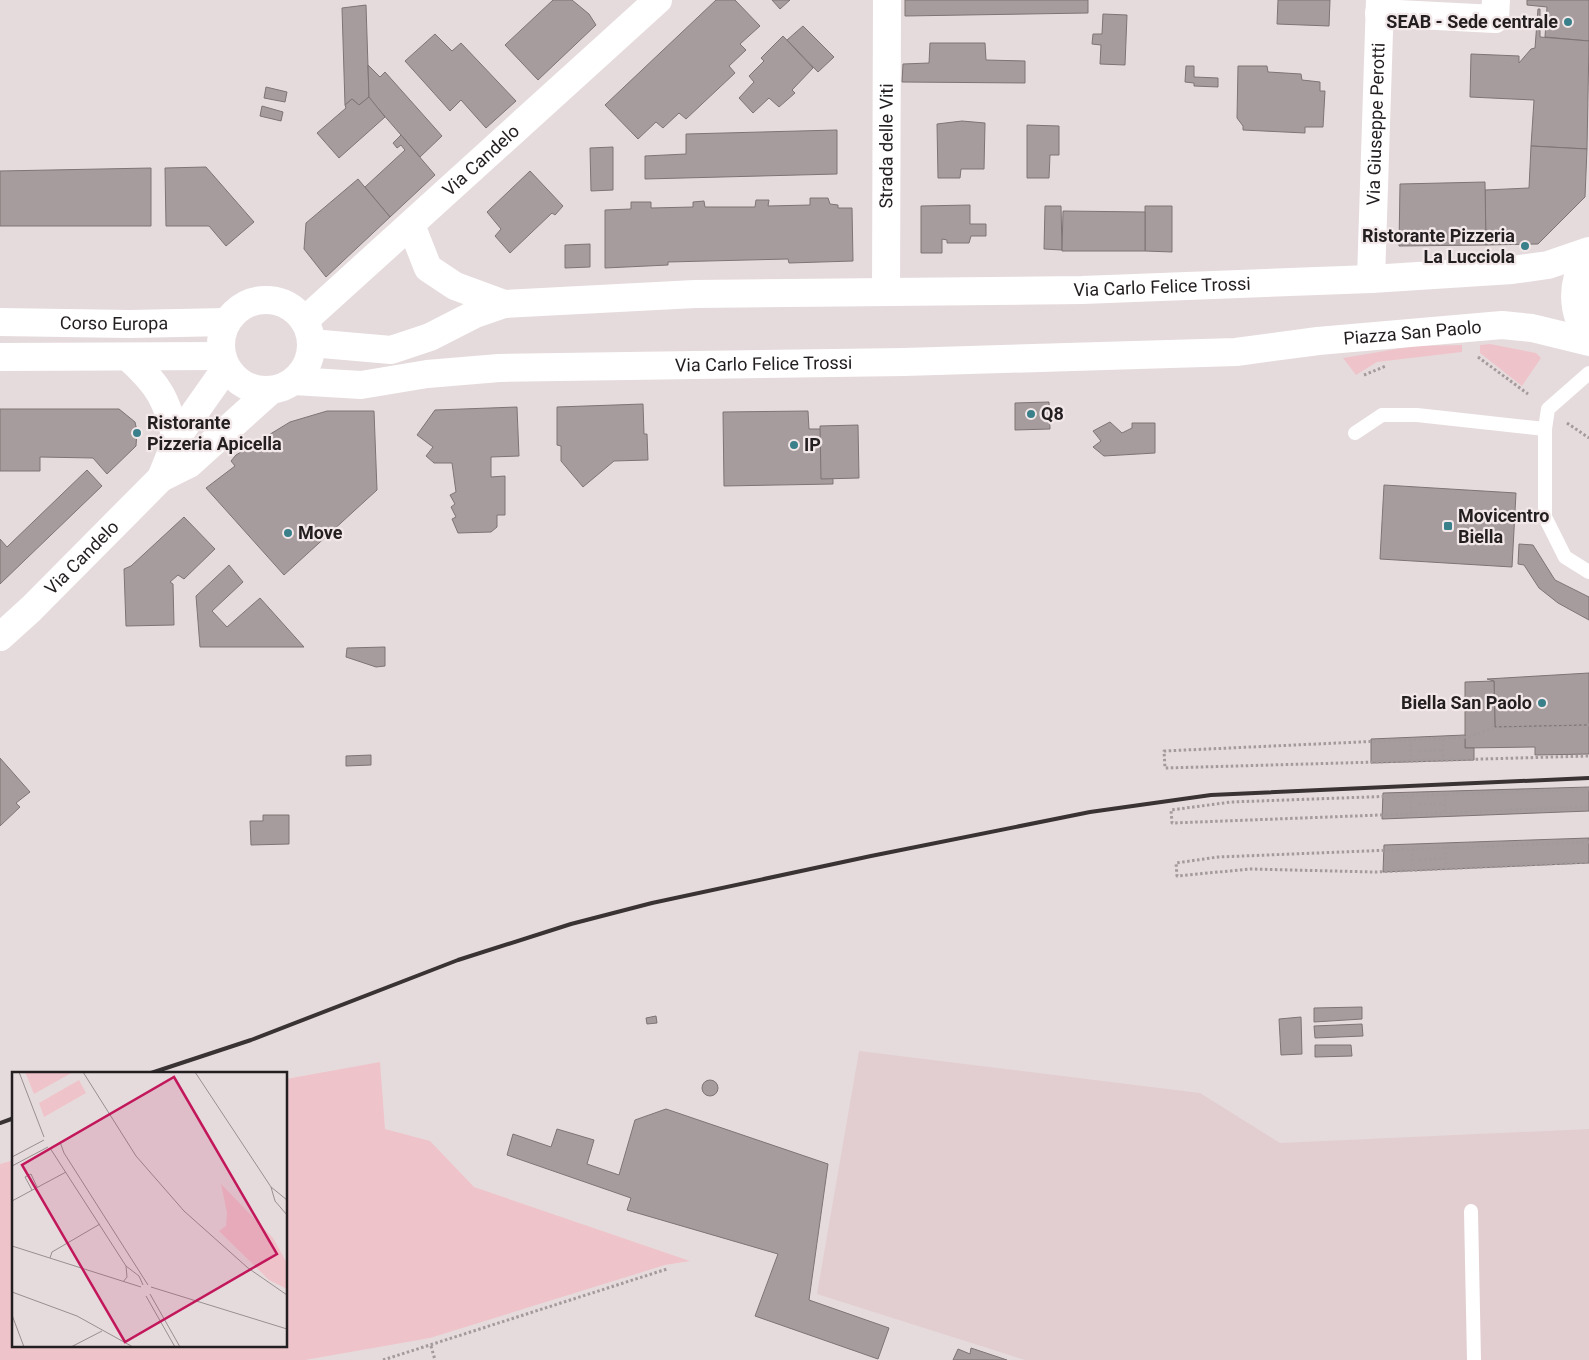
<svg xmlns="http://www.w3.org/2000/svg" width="1589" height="1360" font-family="Roboto,sans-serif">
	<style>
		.built { fill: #e2ced1 }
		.green { fill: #eec4ca }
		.building { fill: #a69c9d; stroke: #7e7475 }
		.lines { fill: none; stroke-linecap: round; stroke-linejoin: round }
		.path { stroke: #a39a9b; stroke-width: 3; stroke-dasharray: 2.5 2.5; stroke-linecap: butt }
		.lane { stroke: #fff; stroke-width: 14 }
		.street { stroke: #fff; stroke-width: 28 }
		.secondary { stroke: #fff; stroke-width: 28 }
		.rail { stroke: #393334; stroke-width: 4 }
		.poi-dot { fill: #3a808b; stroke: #f3e8e9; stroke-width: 2 }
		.labels { text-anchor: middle; stroke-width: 4.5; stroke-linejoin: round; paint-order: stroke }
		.poi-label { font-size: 18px; font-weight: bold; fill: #231e1f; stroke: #f3e8e9; text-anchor: start }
		.street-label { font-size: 18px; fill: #231e1f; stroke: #f3e8e9 }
		.inset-road { fill: none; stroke: #988f90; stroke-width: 1 }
		.view { fill: #c2185b; fill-opacity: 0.15; stroke: #c2185b; stroke-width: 2.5 }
		.inset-edge { fill: none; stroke: #231e1f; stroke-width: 2.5 }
	</style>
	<rect width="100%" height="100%" fill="#e6dbdc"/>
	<polygon class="built" points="859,1051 1200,1093 1280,1143 1589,1129 1589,1360 1025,1360 817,1294"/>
	<g class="green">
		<polygon points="1490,344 1536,353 1541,358 1522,386 1480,353 1480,345"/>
		<polygon points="1462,345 1462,352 1377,362 1356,375 1343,358 1414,346"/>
		<polygon points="380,1062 385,1129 430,1141 474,1187 690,1261 665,1265 430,1338 305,1360 0,1360 0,1164 14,1160 14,1346 286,1346 286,1079"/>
	</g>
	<g class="building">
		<polygon points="553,0 572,0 589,14 596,25 538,80 505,45"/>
		<polygon points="716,0 735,0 760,26 740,44 746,50 729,66 735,73 686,119 679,113 663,128 656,122 638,139 605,105"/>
		<polygon points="772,0 790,0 780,9"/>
		<polygon points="905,0 1088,0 1088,13 905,16"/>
		<polygon points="1278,0 1330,0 1329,26 1277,24"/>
		<polygon points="1527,0 1589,0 1589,41 1545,37 1547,7 1527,5"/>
		<polygon points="366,5 369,97 359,105 352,99 345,105 342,8"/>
		<polygon points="1538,9 1540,9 1540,37 1589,41 1587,149 1531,146 1534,100 1470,97 1471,54 1519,56 1519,63 1531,49 1535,48"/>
		<polygon points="1103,14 1127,15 1125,65 1100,64 1101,45 1092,44 1093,34 1102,34"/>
		<polygon points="803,26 834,57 818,72 787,40"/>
		<polygon points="435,34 452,51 461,43 516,101 486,128 461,100 450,111 405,61"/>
		<polygon points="783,36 813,68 792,90 795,93 779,107 769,98 753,113 739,98 754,82 749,76 764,61 761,58"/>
		<polygon points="930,43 985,43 986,60 1025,61 1025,83 902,82 903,64 929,63"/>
		<polygon points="368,65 380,77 385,72 442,136 420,157 369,98"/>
		<polygon points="1186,66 1194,66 1194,77 1218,78 1218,87 1194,86 1194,83 1185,82"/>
		<polygon points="1238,66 1267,66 1268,72 1301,74 1302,80 1320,82 1320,91 1325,91 1323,127 1305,127 1305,133 1243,130 1243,126 1237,118"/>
		<polygon points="266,87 287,92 285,102 264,98"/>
		<polygon points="369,97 385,117 339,158 317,133 346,108 345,105 352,99 359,105"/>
		<polygon points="262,106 283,112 281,121 260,116"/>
		<polygon points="962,121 985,123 984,169 961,169 960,178 938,178 937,124"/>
		<polygon points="1027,125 1059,126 1059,155 1050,155 1049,178 1027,178"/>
		<polygon points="837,130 837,174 645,179 645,156 686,154 686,134"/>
		<polygon points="401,135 435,175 390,217 365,187 405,150 401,145 397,148 393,143"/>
		<polygon points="1531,146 1587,149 1585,197 1538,244 1486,245 1485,190 1529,188"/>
		<polygon points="613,147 613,190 591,191 590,148"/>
		<polygon points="206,167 254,222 226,246 209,226 166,226 165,168"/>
		<polygon points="151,168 151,226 0,226 0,171"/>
		<polygon points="530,171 563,206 555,215 552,213 510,253 495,236 501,229 487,212"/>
		<polygon points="358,179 390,217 326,277 304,249 306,223"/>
		<polygon points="1485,182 1486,245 1399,246 1400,184"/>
		<polygon points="810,198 828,198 830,204 838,205 838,208 852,208 853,261 789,263 788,259 668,262 668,265 605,268 605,210 631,209 631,202 651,202 651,208 693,207 693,202 704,201 705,207 755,207 756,200 769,200 768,206 810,205"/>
		<polygon points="970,205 970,224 986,224 986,236 971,236 969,243 947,243 947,240 942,239 942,253 921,253 921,206"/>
		<polygon points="1045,206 1061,206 1062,250 1044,249"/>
		<polygon points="1145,206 1172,206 1172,252 1145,251"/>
		<polygon points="1063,211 1145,212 1145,251 1062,251"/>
		<polygon points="590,244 590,267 565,268 565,245"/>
		<polygon points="1049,402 1050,429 1015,430 1015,403"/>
		<polygon points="643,404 644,434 647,434 648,460 614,461 583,487 561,461 561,446 557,445 557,407"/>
		<polygon points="517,407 519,456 491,457 491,477 505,476 505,515 497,515 497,527 491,532 458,533 452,519 456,517 451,507 455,504 450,495 456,492 452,463 434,463 426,456 433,447 417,435 435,410"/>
		<polygon points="0,409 119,409 135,422 137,431 136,446 107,474 93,458 40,457 40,471 0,471"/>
		<polygon points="327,411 374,411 377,490 284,575 206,488 235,466 231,461 236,455 290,422"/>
		<polygon points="808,411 809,429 832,429 833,484 724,486 723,412"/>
		<polygon points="1110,422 1122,433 1132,428 1132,423 1155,423 1155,453 1104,456 1093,447 1101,441 1093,431"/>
		<polygon points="858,425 859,478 821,479 820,426"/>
		<polygon points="87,470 102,486 0,584 0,539 7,547"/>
		<polygon points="1384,485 1516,493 1512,567 1380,559"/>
		<polygon points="184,517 215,549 184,579 178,575 170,582 173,584 174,625 126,626 124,569 131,566"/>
		<polygon points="1519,544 1533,545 1555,580 1589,597 1589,620 1558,603 1539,588 1524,565 1518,564"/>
		<polygon points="229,565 243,582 212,611 227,627 260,598 304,647 200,647 196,596"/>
		<polygon points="385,647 385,666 376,667 346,657 347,648"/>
		<polygon points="1589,673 1589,725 1495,727 1494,681 1487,679"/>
		<polygon points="1494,681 1495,727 1589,725 1589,754 1535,755 1535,747 1465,748 1465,682"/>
		<polygon points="1465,735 1465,748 1474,748 1474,760 1371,763 1371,739"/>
		<polygon points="371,755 371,765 346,766 346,756"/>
		<polygon points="0,758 30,792 16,803 20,807 0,826"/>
		<polygon points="1589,787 1589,811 1382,819 1383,793"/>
		<polygon points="263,815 289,815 289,844 251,845 250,821 263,821"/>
		<polygon points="1589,838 1589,863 1383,872 1384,845"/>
		<polygon points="1362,1007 1362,1019 1314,1022 1314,1008"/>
		<polygon points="656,1016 657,1023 647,1024 646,1018"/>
		<polygon points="1301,1017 1302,1054 1281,1055 1279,1019"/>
		<polygon points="1362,1024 1363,1036 1315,1038 1314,1026"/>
		<polygon points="1315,1045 1351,1045 1352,1056 1315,1057"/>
		<circle cx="710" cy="1088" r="8"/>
		<polygon points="666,1109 828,1164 809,1300 889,1328 878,1359 755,1316 778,1254 627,1210 631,1198 507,1155 513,1134 551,1147 557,1129 594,1140 587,1164 619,1175 635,1120"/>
		<polygon points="971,1348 1007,1360 953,1360 958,1349 970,1354"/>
	</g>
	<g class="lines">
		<g class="path">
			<polyline points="1478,357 1528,394"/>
			<polyline points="1364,375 1386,366"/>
			<polyline points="1567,423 1589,438"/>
			<polyline points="1589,725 1495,727 1469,737 1164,751 1165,768 1589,756"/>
			<polyline points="1410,739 1411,760"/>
			<polyline points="1443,739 1443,760"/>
			<polyline points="1419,751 1443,750"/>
			<polyline points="1589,789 1231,802 1171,810 1172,823 1589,807"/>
			<polyline points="1444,794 1445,813"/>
			<polyline points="1411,796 1411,814"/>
			<polyline points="1419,804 1444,804"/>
			<polyline points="1589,842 1218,857 1176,863 1177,876 1250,869 1375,872 1589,862"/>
			<polyline points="1445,847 1446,868"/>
			<polyline points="1419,860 1446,858"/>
			<polyline points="1412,871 1412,849"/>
			<polyline points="431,1346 435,1360"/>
			<polyline points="383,1360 667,1269"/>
		</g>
		<g class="lane">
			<polyline points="1545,429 1545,517 1565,557 1589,572"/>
			<polyline points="1355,433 1382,415 1417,415 1545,429 1548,409 1589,373"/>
			<polyline points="1471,1211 1474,1360"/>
		</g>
		<g class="street">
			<polyline points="1379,13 1495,19 1496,0"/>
			<path id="s1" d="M1371,279l9,-279"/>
			<path id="s2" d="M886,292l1,-292"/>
		</g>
		<g class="secondary">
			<polyline points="411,225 428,268 455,286 504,304"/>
			<path d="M1589,256c-19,24 -18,57 0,81"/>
			<circle cx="266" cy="345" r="45"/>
			<path id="s3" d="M304,321l354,-321"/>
			<path id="s4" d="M0,322l130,2 97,-2"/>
			<path id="s5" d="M311,343l80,7 39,-13 45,-23 29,-10 191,-10 387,-4 289,-11 141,-9 36,-5 41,-14"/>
			<polyline points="0,357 222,356"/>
			<path d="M129,358c30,27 38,42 47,81"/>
			<path id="s6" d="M294,381l67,4 66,-11 72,-6 405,-6 332,-10 82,-11 184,-16 30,3 57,14"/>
			<polyline points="161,478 178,436 226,368"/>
			<path id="s7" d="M0,637l31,-28 130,-131 28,-14 81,-73"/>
		</g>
		<g class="rail">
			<polyline points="148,1074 251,1040 458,960 571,924 652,903 871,856 1090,812 1211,795 1589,778"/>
			<polyline points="0,1123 14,1118"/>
		</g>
	</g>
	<g class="poi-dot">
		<circle cx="1568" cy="22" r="5"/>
		<circle cx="1525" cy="246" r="5"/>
		<circle cx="1031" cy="414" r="5"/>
		<circle cx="137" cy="433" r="5"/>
		<circle cx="794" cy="445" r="5"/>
		<rect x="1443" y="521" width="10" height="10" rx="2.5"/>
		<circle cx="288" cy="533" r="5"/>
		<circle cx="1542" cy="703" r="5"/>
	</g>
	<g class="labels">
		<g class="poi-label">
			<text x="1558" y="28" text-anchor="end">SEAB - Sede centrale</text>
			<text x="1515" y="242" text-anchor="end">Ristorante Pizzeria<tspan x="1515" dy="21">La Lucciola</tspan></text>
			<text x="1041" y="420">Q8</text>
			<text x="147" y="429">Ristorante<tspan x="147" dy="21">Pizzeria Apicella</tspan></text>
			<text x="804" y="451">IP</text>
			<text x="1458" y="522">Movicentro<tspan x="1458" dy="21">Biella</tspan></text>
			<text x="298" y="539">Move</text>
			<text x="1532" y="709" text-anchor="end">Biella San Paolo</text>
		</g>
		<g class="street-label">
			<text dy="6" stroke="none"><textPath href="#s1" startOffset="155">Via Giuseppe Perotti</textPath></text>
			<text dy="6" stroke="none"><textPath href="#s2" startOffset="146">Strada delle Viti</textPath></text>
			<text dy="6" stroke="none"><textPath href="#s3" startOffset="239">Via Candelo</textPath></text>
			<text dy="6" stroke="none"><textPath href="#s5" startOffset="861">Via Carlo Felice Trossi</textPath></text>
			<text dy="6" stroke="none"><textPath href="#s4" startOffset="114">Corso Europa</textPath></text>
			<text dy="6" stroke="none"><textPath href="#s6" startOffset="1121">Piazza San Paolo</textPath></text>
			<text dy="6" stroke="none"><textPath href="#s6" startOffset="471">Via Carlo Felice Trossi</textPath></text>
			<text dy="6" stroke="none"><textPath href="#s7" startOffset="114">Via Candelo</textPath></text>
		</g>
	</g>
	<g transform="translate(12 1072)">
		<rect width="275" height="275" fill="#e6dbdc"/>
		<path d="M13,0h48l-39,22zM67,8l7,13 -42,24 -5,-14zM209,112l52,54 14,25v26l-18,-9 -50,-49 7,-5 1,-13z" fill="#eec4ca"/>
		<path class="inset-road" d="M7,0l25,65M71,0l53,84 48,55 64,57 39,27M183,0l76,115M48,70l4,11 84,132M38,76l76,118 13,10 4,9M0,85l32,-17M0,94l36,-19M259,115l4,14 12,14M259,115l16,13M20,118l-7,-13 6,-3 6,13M0,129l54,-29M0,174l129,41M38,186l2,-6 48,-28M111,210l4,-5 -1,-11M139,215l136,42M0,220l65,24 56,31M138,222l30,53M134,224l29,51M0,243l12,32M59,275l31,-16"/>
		<path class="view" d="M162,5l103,177 -152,88 -103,-177z"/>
		<rect width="275" height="275" class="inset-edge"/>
	</g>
</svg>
